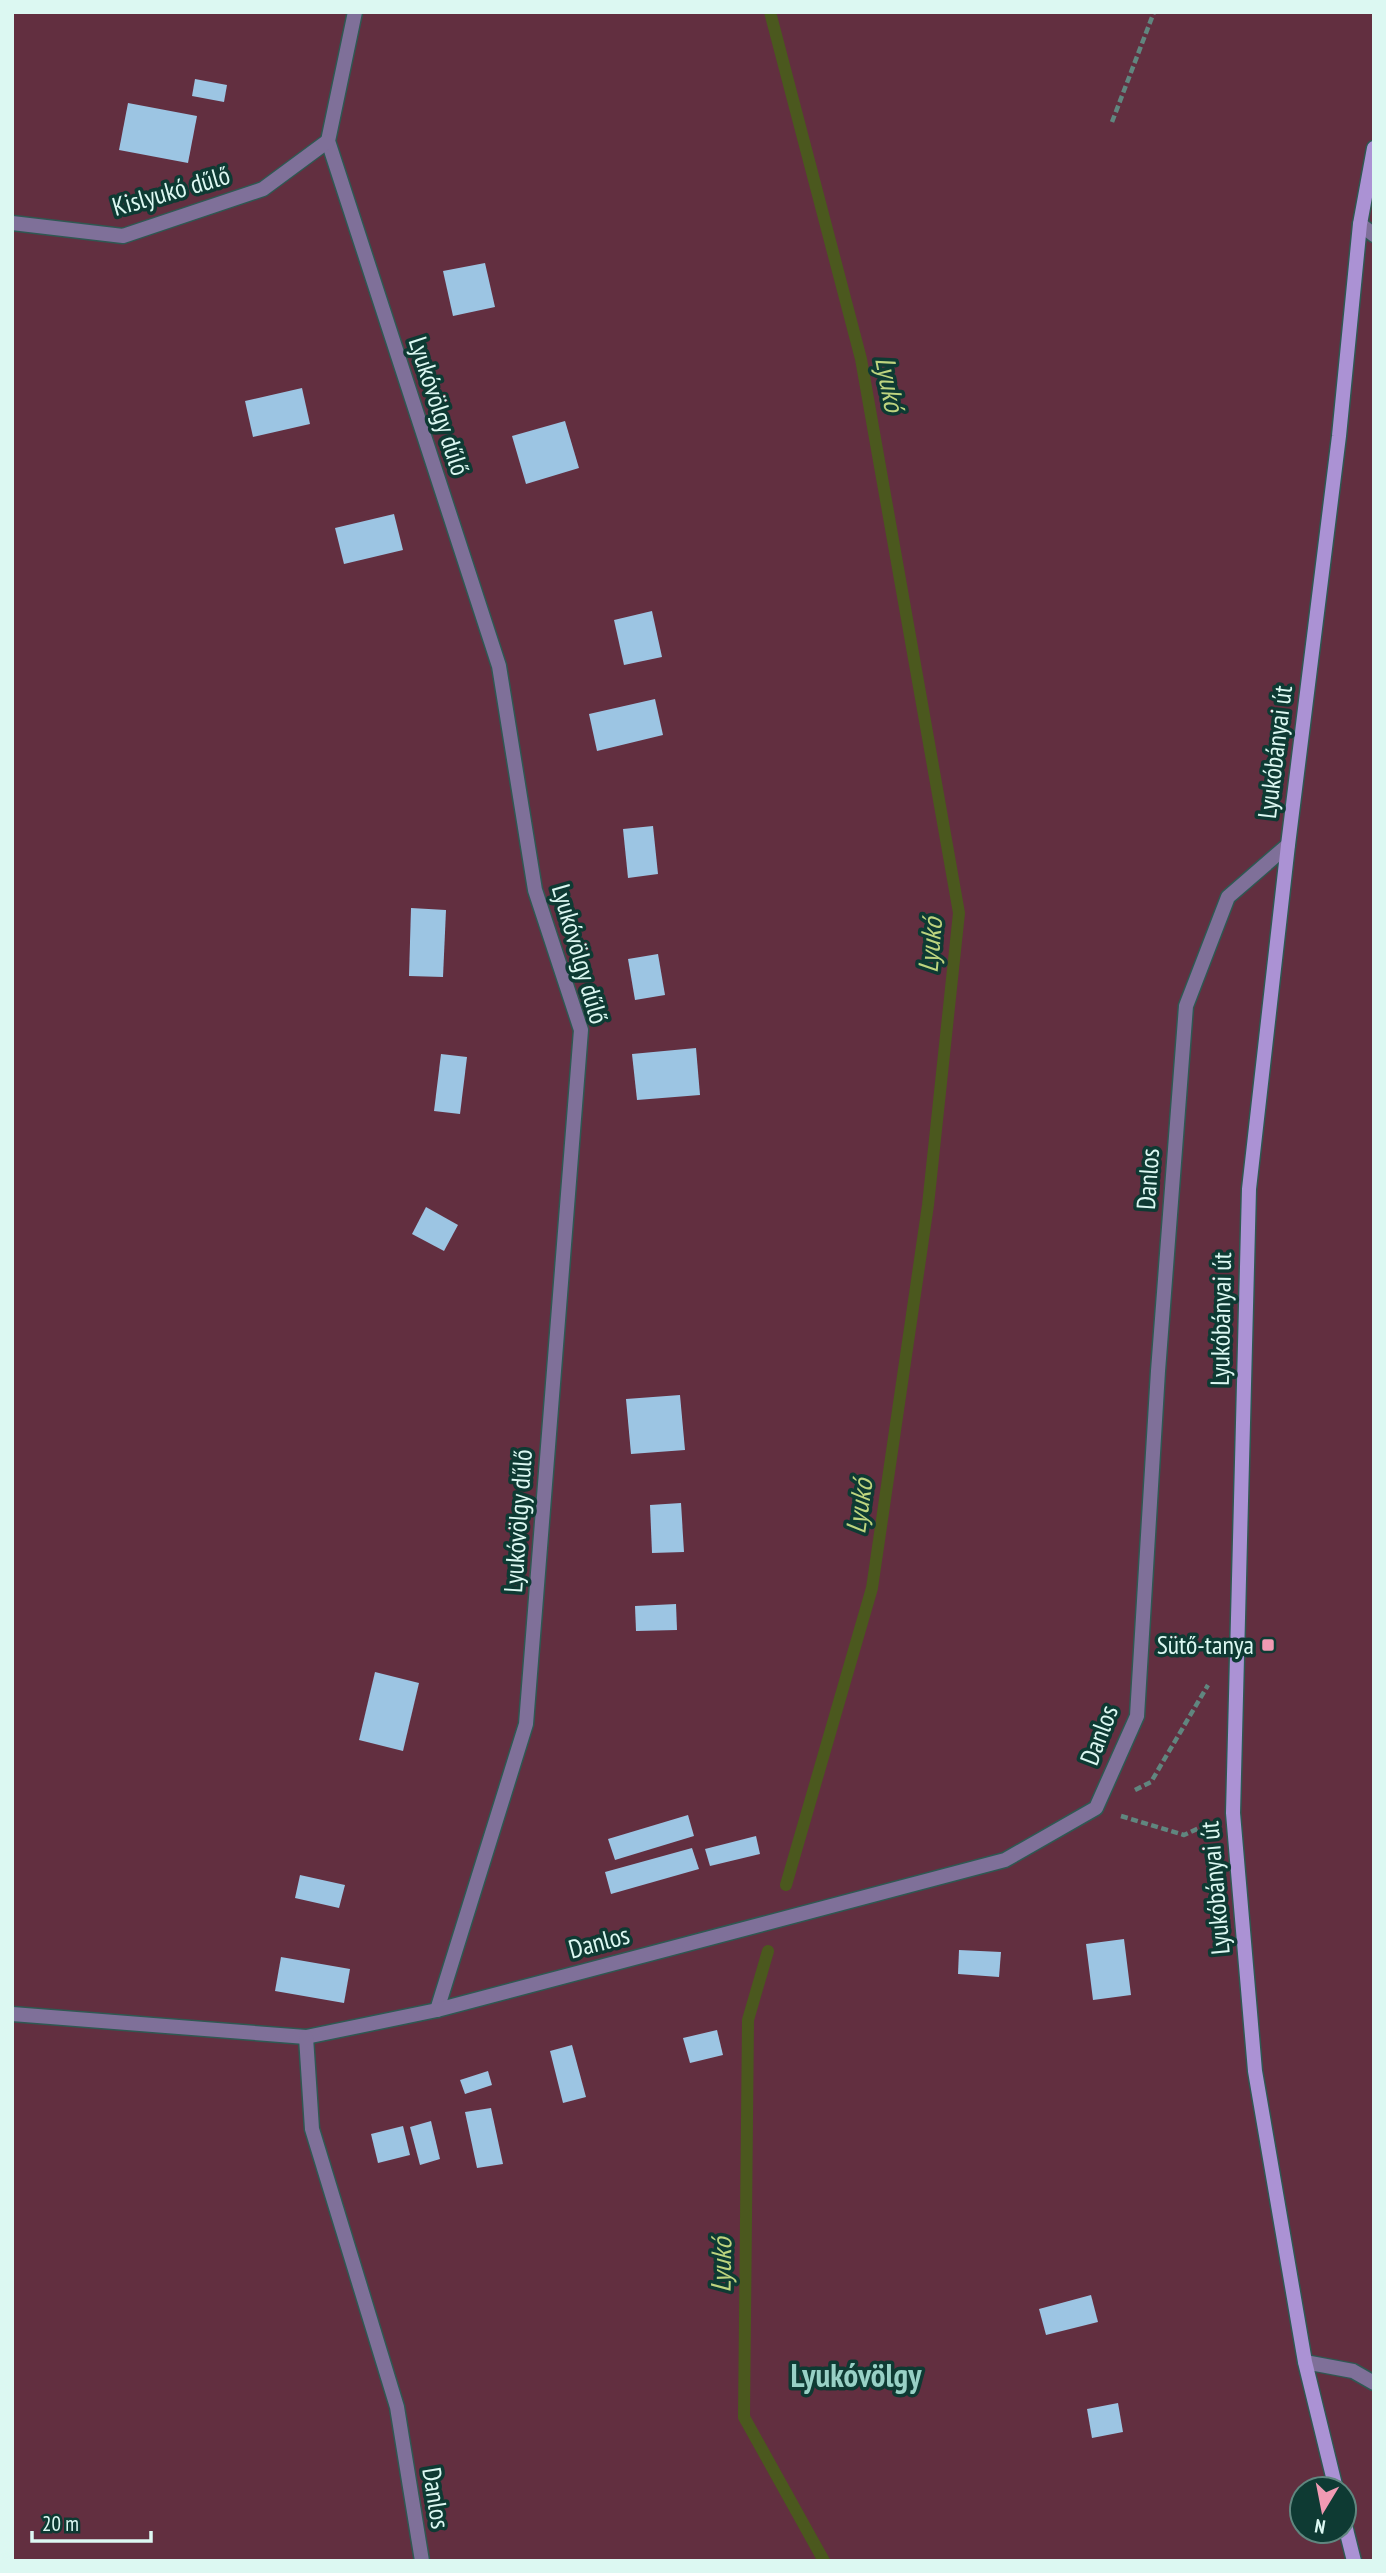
<svg xmlns="http://www.w3.org/2000/svg" width="1386" height="2573" font-family="'PT Sans Narrow',sans-serif">
	<style>
		.green { fill: #622f40; fill-rule: evenodd }
		.lines { fill: none; stroke-linecap: round; stroke-linejoin: round }
		.stream { stroke: #4b581e; stroke-width: 12 }
		.building { fill: #9cc5e3 }
		.street-casing { stroke: #2f5852; stroke-width: 17 }
		.secondary-casing { stroke: #2f5852; stroke-width: 17 }
		.path { stroke: #60867f; stroke-width: 4.5; stroke-dasharray: 7 3.5; stroke-linecap: butt }
		.street { stroke: #7f7099; stroke-width: 14 }
		.secondary { stroke: #ab92d4; stroke-width: 14 }
		.poi-dot { fill: #f19ab3; stroke: #0e3a33; stroke-width: 2.5 }
		.labels { text-anchor: middle; stroke-width: 7; stroke-linejoin: round; paint-order: stroke }
		.street-label { font-size: 26px; fill: #dcf8f2; stroke: #0e3a33 }
		.poi-label { font-size: 26px; fill: #dcf8f2; stroke: #0e3a33; text-anchor: end }
		.water-label { font-size: 28px; font-style: italic; fill: #bed47f; stroke: #0e3a33 }
		.district-label { font-size: 33px; font-weight: bold; fill: #98d1c6; stroke: #0e3a33 }
	</style>
	<rect width="100%" height="100%" fill="#0e3a33"/>
	<path class="green" d="M12,12h1362v2549h-1362zM1302,2489h42v42h-42z"/>
	<g class="lines">
		<g class="stream">
			<polyline points="770,12 861,359 959,913 928,1205 872,1588 786,1885"/>
			<polyline points="768,1951 748,2020 744,2417 824,2561"/>
		</g>
	</g>
	<g class="building">
		<polygon points="195,79 227,85 224,102 192,96"/>
		<polygon points="128,103 197,116 188,163 119,150"/>
		<polygon points="485,263 495,307 453,316 443,271"/>
		<polygon points="302,388 310,424 253,437 245,401"/>
		<polygon points="565,421 579,468 526,484 512,436"/>
		<polygon points="394,514 403,550 344,564 335,528"/>
		<polygon points="652,611 662,657 624,665 614,620"/>
		<polygon points="655,699 663,735 597,751 589,714"/>
		<polygon points="653,826 658,874 628,878 623,829"/>
		<polygon points="411,908 446,910 443,977 409,976"/>
		<polygon points="658,954 665,995 635,1000 628,959"/>
		<polygon points="696,1048 700,1095 637,1100 632,1054"/>
		<polygon points="441,1054 467,1057 460,1114 434,1111"/>
		<polygon points="426,1207 458,1225 444,1251 412,1234"/>
		<polygon points="680,1395 685,1450 631,1454 626,1399"/>
		<polygon points="681,1503 684,1552 652,1553 650,1505"/>
		<polygon points="676,1604 677,1630 636,1631 635,1606"/>
		<polygon points="375,1672 419,1683 403,1751 359,1740"/>
		<polygon points="688,1815 694,1836 615,1860 608,1839"/>
		<polygon points="756,1836 760,1854 710,1866 705,1849"/>
		<polygon points="692,1848 699,1869 611,1894 605,1872"/>
		<polygon points="300,1875 345,1885 339,1908 295,1898"/>
		<polygon points="1124,1939 1131,1995 1093,2000 1086,1944"/>
		<polygon points="959,1950 1001,1952 999,1977 958,1974"/>
		<polygon points="281,1957 350,1969 344,2003 275,1991"/>
		<polygon points="717,2030 723,2055 690,2063 683,2038"/>
		<polygon points="572,2045 586,2097 563,2103 550,2051"/>
		<polygon points="488,2071 492,2085 465,2094 460,2080"/>
		<polygon points="491,2108 503,2164 477,2168 465,2112"/>
		<polygon points="431,2121 440,2159 420,2165 410,2127"/>
		<polygon points="403,2126 410,2155 378,2163 371,2134"/>
		<polygon points="1091,2295 1098,2322 1046,2335 1039,2309"/>
		<polygon points="1118,2403 1123,2432 1092,2438 1087,2409"/>
	</g>
	<g class="lines">
		<g class="street-casing">
			<g id="street">
				<polyline points="355,12 328,141 499,666 535,890 581,1030 526,1724 437,2010"/>
				<polyline points="12,223 123,236 263,189 328,141"/>
				<polyline points="1360,224 1374,235"/>
				<polyline points="12,2014 306,2037 437,2010 1005,1860 1096,1808 1137,1716 1158,1371 1186,1006 1228,897 1288,845"/>
				<polyline points="306,2037 312,2129 397,2407 422,2561"/>
				<polyline points="1305,2362 1353,2371 1374,2383"/>
			</g>
		</g>
		<g class="secondary-casing">
			<g id="secondary">
				<polyline points="1336,2489 1305,2362 1255,2071 1233,1813 1249,1189 1288,845 1339,436 1360,224 1374,148"/>
				<polyline points="1344,2521 1354,2561"/>
			</g>
		</g>
		<g class="path">
			<polyline points="1112,122 1154,12"/>
			<polyline points="1135,1790 1151,1782 1208,1685"/>
			<polyline points="1121,1816 1184,1835 1208,1824"/>
		</g>
		<use href="#street" class="street"/>
		<use href="#secondary" class="secondary"/>
	</g>
	<rect class="poi-dot" x="1261" y="1638" width="14" height="14" rx="3.5"/>
	<g class="labels">
		<g class="street-label">
			<text transform="translate(171 191) rotate(-16)" y="9">Kislyukó dűlő</text>
			<text transform="translate(439 406) rotate(72)" y="9">Lyukóvölgy dűlő</text>
			<text transform="translate(1275 752) rotate(-83)" y="9">Lyukóbányai út</text>
			<text transform="translate(580 954) rotate(74)" y="9">Lyukóvölgy dűlő</text>
			<text transform="translate(1148 1179) rotate(-86)" y="9">Danlos</text>
			<text transform="translate(1221 1319) rotate(-89)" y="9">Lyukóbányai út</text>
			<text transform="translate(518 1521) rotate(-86)" y="9">Lyukóvölgy dűlő</text>
			<text transform="translate(1099 1735) rotate(-69)" y="9">Danlos</text>
			<text transform="translate(1215 1888) rotate(-95)" y="9">Lyukóbányai út</text>
			<text transform="translate(599 1942) rotate(-15)" y="9">Danlos</text>
			<text transform="translate(436 2498) rotate(81)" y="9">Danlos</text>
		</g>
		<g class="poi-label">
			<text x="1254" y="1654">Sütő-tanya</text>
		</g>
		<g class="water-label">
			<text transform="translate(890 384) rotate(79)" y="10">Lyukó</text>
			<text transform="translate(930 945) rotate(-85)" y="10">Lyukó</text>
			<text transform="translate(859 1506) rotate(-82)" y="10">Lyukó</text>
			<text transform="translate(721 2265) rotate(-89)" y="10">Lyukó</text>
		</g>
		<g class="district-label">
			<text x="856" y="2387">Lyukóvölgy</text>
		</g>
	</g>
	<rect width="1386" height="2573" fill="none" stroke="#dcf8f2" stroke-width="28"/>
	<g transform="translate(1323 2510) rotate(190)"><circle r="33" fill="#0e3a33" stroke="#60867f" stroke-width="2"/>
	<path d="M0-5L12 26L0 18L-12 26Z" fill="#f19ab3"/>
	<text y="-10" font-size="19" font-weight="bold" text-anchor="middle" fill="#dcf8f2">N</text>
	</g>
	<path d="M32 2531v10h119v-10" fill="none" stroke="#dcf8f2" stroke-width="3.5"/>
	<text x="42" y="2531" font-size="21" fill="#dcf8f2" stroke="#0e3a33" stroke-width="5" paint-order="stroke">20 m</text>
</svg>
